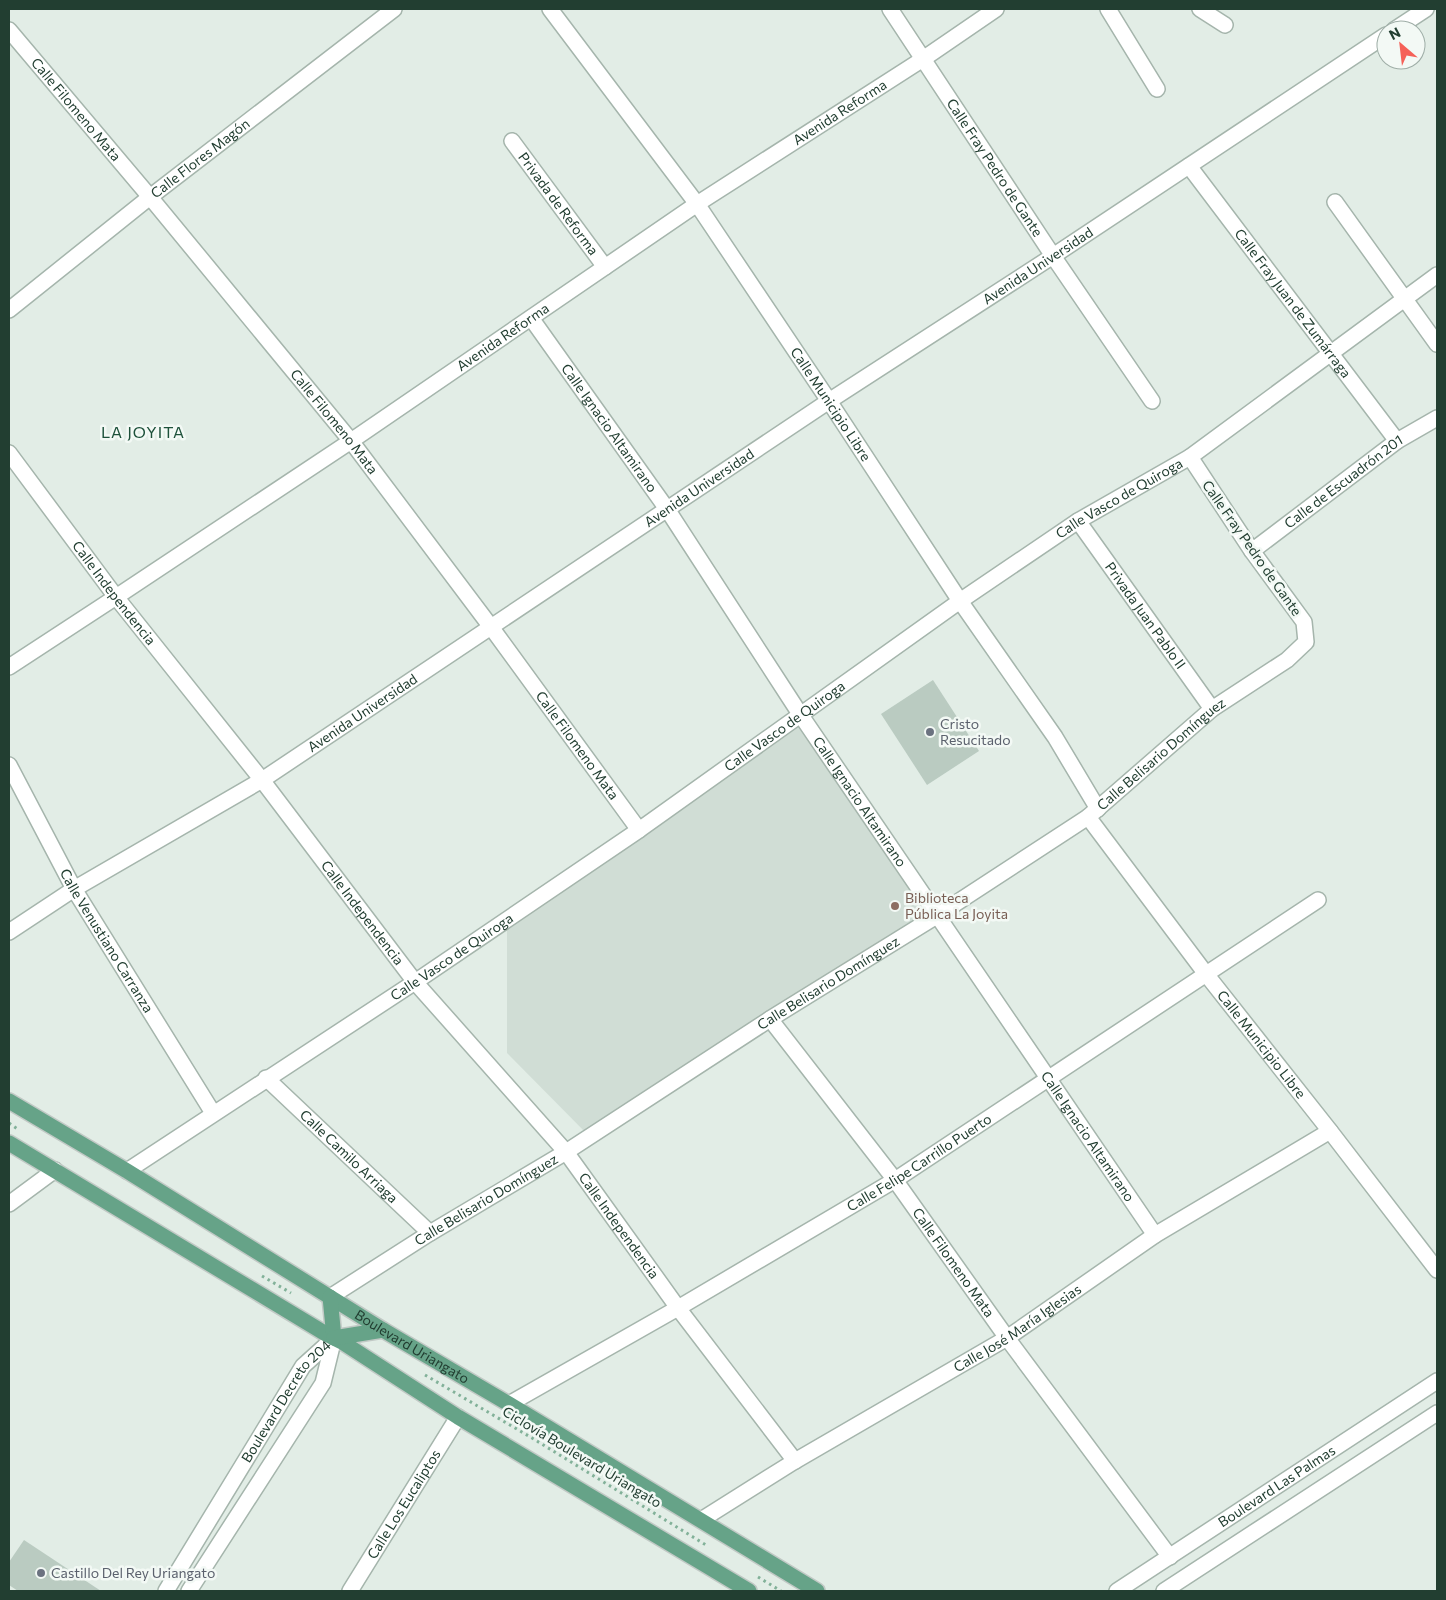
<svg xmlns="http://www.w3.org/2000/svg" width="1446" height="1600" font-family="Commissioner,sans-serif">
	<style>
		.built { fill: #d0ddd5 }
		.building { fill: #bacbc1 }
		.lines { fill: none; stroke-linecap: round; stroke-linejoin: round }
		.minor-casing { stroke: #a5b5ac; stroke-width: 18 }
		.tertiary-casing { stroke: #a5b5ac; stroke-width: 18 }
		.primary-casing { stroke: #c1c9c5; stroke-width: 18 }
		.path { stroke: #82b199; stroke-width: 3; stroke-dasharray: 2.5 4; stroke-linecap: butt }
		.minor { stroke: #fff; stroke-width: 15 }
		.tertiary { stroke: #fff; stroke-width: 15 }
		.primary { stroke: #66a388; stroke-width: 15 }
		.worship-dot { fill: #6b7280; stroke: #f3f9f5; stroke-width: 2 }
		.education-dot { fill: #8d6e63; stroke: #f3f9f5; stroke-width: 2 }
		.labels { text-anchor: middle; stroke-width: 5; stroke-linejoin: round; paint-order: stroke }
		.street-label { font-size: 14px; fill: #223e31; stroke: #f3f9f5 }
		.worship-label { font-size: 14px; fill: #5b616d; stroke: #f3f9f5; text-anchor: start }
		.education-label { font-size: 14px; fill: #785e54; stroke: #f3f9f5; text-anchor: start }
		.quarter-label { font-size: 16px; letter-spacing: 1px; fill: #1d513a; stroke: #f3f9f5 }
	</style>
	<rect width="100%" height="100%" fill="#e2ede6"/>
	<polygon class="built" points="800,714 938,915 589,1136 507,1053 507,920"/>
	<g class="building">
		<polygon points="933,680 979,751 927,785 881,714"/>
		<polygon points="24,1540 101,1591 18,1591 9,1585 9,1562"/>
	</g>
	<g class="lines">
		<g class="minor-casing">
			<g id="minor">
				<path id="s1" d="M550,9l147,195 132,197 131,200 95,136 43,72"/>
				<path id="s2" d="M890,9l163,247 99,145"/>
				<polyline points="1108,9 1157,89"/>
				<polyline points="1200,9 1225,25"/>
				<path id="s3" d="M9,30l141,167 201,244 140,186 148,203"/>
				<polyline points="1394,30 1426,9"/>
				<path id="s4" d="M512,141l93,126"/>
				<path id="s5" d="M1189,166l208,275"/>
				<polyline points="1335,202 1437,344"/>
				<path id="s6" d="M9,310l141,-113 244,-188"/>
				<path id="s7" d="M531,318l136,191 133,205 355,521"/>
				<path id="s8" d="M9,453l107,144 146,183 153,202 151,170 112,156 117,153"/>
				<path id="s9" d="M1078,521l134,188"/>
				<path id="s10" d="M1252,551l145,-110 40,-23"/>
				<path id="s11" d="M9,667l107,-70 235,-156 346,-237 226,-145 73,-50"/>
				<path id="s12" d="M9,765l65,124 139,224"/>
				<path id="s13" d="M1088,817l118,157 124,157 107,139"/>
				<path id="s14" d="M9,932l65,-43 188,-109 567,-379 224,-145 333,-221"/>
				<path id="s15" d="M770,1019l125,161 112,158 163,219"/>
				<path id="s16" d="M266,1078l164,155"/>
				<path id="s17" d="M127,1171l288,-189 224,-152 321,-229 118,-80 112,-64 247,-182"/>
				<polyline points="9,1204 55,1170"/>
				<path id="s18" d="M330,1297l100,-64 136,-81 204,-133 168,-104 150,-98 124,-108 75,-49 19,-18 -2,-20 -52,-71 -62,-94"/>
				<path id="s19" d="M509,1404l169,-96 217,-128 423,-280"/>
				<path id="s20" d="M701,1520l94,-59 212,-123 148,-103 175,-104"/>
				<path id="s21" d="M350,1591l108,-174"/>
			</g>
		</g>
		<g class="tertiary-casing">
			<g id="tertiary">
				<path id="s22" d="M166,1591l137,-225 31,-28"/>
				<polyline points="189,1591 323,1383 334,1338"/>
				<path id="s23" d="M1117,1591l320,-210"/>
				<polyline points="1164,1591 1437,1413"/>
			</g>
		</g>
		<g class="primary-casing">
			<g id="primary">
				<path id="s24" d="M9,1101l118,70 256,159 126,74 308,187"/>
				<polyline points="9,1143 326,1334 342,1342 458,1417 749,1591"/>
				<polyline points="330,1297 334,1338"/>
				<polyline points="334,1338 383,1330"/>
			</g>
		</g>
		<g class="path">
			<polyline points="9,1123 19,1130"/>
			<polyline points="262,1276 291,1293"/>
			<polyline points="425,1375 532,1438 706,1545"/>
			<polyline points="758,1577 781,1591"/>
		</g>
		<use href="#minor" class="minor"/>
		<use href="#tertiary" class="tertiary"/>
		<use href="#primary" class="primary"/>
	</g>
	<g class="worship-dot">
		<circle cx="930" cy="732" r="5"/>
		<circle cx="41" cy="1573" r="5"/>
	</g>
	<circle class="education-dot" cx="895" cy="906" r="5"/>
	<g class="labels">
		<g class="street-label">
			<text dy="5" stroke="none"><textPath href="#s3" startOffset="104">Calle Filomeno Mata</textPath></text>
			<text dy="5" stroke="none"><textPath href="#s11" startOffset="999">Avenida Reforma</textPath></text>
			<text dy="5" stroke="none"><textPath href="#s6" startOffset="244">Calle Flores Magón</textPath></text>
			<text dy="5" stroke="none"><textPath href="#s2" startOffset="190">Calle Fray Pedro de Gante</textPath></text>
			<text dy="5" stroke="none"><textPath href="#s4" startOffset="78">Privada de Reforma</textPath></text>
			<text dy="5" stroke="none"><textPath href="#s14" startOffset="1226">Avenida Universidad</textPath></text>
			<text dy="5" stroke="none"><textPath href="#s5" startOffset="172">Calle Fray Juan de Zumárraga</textPath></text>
			<text dy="5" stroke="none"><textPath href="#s11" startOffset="594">Avenida Reforma</textPath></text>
			<text dy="5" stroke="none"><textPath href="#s1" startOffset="485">Calle Municipio Libre</textPath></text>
			<text dy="5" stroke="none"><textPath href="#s3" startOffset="509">Calle Filomeno Mata</textPath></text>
			<text dy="5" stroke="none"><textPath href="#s7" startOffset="135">Calle Ignacio Altamirano</textPath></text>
			<text dy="5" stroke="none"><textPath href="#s10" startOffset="115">Calle de Escuadrón 201</textPath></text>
			<text dy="5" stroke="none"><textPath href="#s14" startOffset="821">Avenida Universidad</textPath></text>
			<text dy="5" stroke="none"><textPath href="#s17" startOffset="1199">Calle Vasco de Quiroga</textPath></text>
			<text transform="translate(1252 548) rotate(55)" y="5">Calle Fray Pedro de Gante</text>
			<text dy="5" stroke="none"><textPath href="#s8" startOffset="175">Calle Independencia</textPath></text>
			<text dy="5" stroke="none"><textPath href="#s9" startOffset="116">Privada Juan Pablo II</textPath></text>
			<text dy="5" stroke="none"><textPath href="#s14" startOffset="416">Avenida Universidad</textPath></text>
			<text dy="5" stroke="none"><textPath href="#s17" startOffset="794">Calle Vasco de Quiroga</textPath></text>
			<text dy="5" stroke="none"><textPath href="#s3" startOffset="914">Calle Filomeno Mata</textPath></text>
			<text dy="5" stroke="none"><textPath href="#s18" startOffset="994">Calle Belisario Domínguez</textPath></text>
			<text dy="5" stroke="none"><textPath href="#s7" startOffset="585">Calle Ignacio Altamirano</textPath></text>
			<text dy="5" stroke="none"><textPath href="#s8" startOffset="580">Calle Independencia</textPath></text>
			<text dy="5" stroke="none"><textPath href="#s12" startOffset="201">Calle Venustiano Carranza</textPath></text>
			<text dy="5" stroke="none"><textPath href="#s17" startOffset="389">Calle Vasco de Quiroga</textPath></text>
			<text dy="5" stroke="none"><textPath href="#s18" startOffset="589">Calle Belisario Domínguez</textPath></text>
			<text dy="5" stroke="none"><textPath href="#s13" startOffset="286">Calle Municipio Libre</textPath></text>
			<text dy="5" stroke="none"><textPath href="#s7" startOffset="990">Calle Ignacio Altamirano</textPath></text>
			<text dy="5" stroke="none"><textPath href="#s16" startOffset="114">Calle Camilo Arriaga</textPath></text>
			<text dy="5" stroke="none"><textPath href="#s19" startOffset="476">Calle Felipe Carrillo Puerto</textPath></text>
			<text dy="5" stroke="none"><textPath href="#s18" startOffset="184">Calle Belisario Domínguez</textPath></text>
			<text dy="5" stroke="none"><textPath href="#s8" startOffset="985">Calle Independencia</textPath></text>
			<text dy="5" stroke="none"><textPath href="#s15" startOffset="305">Calle Filomeno Mata</textPath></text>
			<text dy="5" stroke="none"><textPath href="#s20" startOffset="370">Calle José María Iglesias</textPath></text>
			<text dy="5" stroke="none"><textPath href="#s24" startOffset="472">Boulevard Uriangato</textPath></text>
			<text dy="5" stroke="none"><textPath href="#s22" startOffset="225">Boulevard Decreto 204</textPath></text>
			<text transform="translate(582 1457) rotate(31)" y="5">Ciclovía Boulevard Uriangato</text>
			<text dy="5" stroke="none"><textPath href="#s23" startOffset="191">Boulevard Las Palmas</textPath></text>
			<text dy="5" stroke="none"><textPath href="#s21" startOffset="102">Calle Los Eucaliptos</textPath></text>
		</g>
		<g class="worship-label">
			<text x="940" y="729">Cristo<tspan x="940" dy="16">Resucitado</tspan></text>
			<text x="51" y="1578">Castillo Del Rey Uriangato</text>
		</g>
		<g class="education-label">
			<text x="905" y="903">Biblioteca<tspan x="905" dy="16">Pública La Joyita</tspan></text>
		</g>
		<g class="quarter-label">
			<text x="143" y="438">LA JOYITA</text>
		</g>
	</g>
	<rect width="1446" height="1600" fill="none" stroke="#223e31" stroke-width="20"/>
	<g transform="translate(1401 45) rotate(332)"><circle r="24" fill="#f3f9f5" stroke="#9faea7"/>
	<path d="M0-4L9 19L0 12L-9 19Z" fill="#f56158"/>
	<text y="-8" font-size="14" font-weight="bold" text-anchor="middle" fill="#223e31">N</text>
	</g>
</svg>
